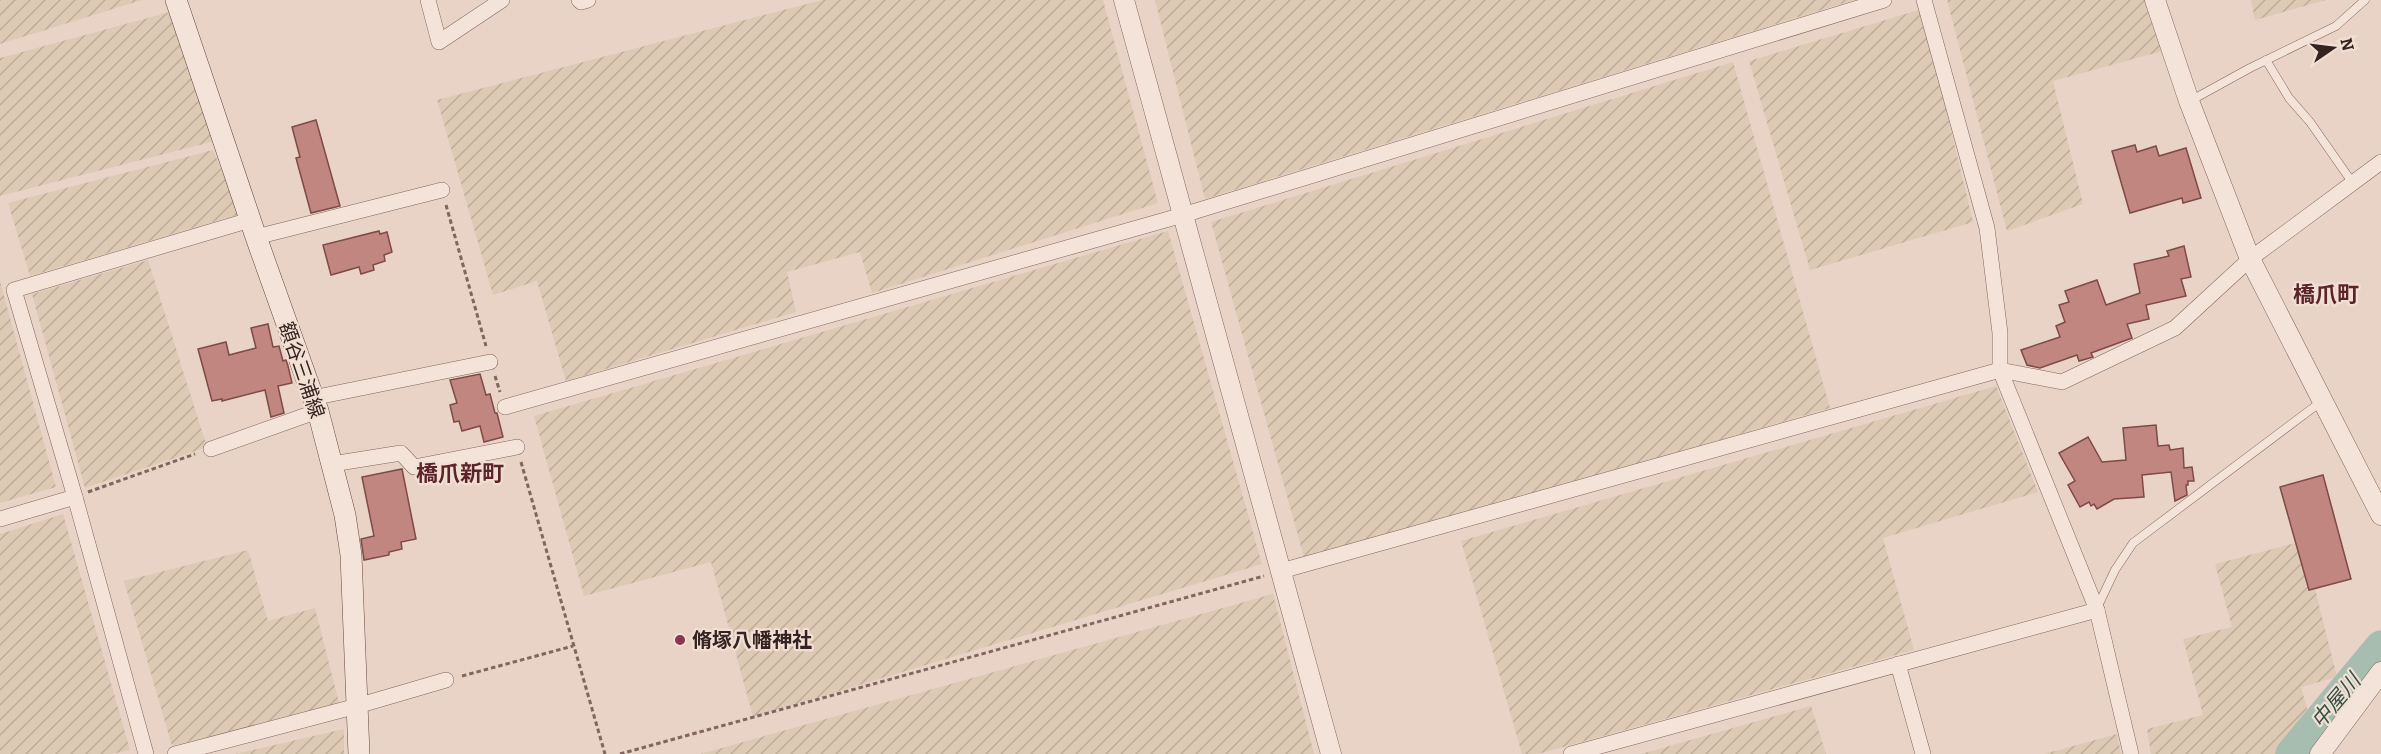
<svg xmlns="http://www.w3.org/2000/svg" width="2381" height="754" font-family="Bitter,'Noto Sans JP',serif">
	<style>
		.farmland { fill: url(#farmland-furrows) }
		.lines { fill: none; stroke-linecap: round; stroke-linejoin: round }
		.river { stroke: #a7bdaf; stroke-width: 33 }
		.building { fill: #c28680; stroke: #7e4a46; stroke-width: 1.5 }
		.service-casing { stroke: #82655e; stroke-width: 9 }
		.minor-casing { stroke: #82655e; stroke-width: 16 }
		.tertiary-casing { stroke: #82655e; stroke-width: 21 }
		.secondary-casing { stroke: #644741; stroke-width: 22 }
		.path { stroke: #82655e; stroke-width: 3; stroke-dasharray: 4.5 3; stroke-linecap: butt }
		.service { stroke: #f4e3d8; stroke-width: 8 }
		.minor { stroke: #f4e3d8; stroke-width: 15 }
		.tertiary { stroke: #f4e3d8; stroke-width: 20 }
		.secondary { stroke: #f4e3d8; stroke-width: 21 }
		.poi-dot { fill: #8a3552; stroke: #f1dfd4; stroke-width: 2 }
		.labels { text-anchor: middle; stroke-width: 4.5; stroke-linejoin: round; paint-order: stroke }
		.street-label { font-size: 20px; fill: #342320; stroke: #f1dfd4 }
		.poi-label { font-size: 20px; font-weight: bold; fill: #342320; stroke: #f1dfd4; text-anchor: start }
		.water-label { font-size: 21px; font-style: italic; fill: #315245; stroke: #f1dfd4 }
		.quarter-label { font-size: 22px; font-weight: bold; fill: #5b242b; stroke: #f1dfd4 }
	</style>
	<defs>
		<pattern id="farmland-furrows" width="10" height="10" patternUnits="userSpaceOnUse" patternTransform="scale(1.5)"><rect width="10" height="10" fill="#ddc9b4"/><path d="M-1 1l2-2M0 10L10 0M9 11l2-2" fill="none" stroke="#beac9a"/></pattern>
	</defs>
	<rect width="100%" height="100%" fill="#e9d3c6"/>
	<g class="farmland">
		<polygon points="0,0 142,0 0,44"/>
		<polygon points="822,0 1103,0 1158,203 872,293 860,252 787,272 796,312 566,381 537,281 493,295 437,100"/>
		<polygon points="1155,0 1854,0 1205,199"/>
		<polygon points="1947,0 2154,0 2170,49 2053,81 2083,204 2007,231"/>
		<polygon points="2251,0 2326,0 2255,20"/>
		<polygon points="1922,9 1973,222 1810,270 1749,61"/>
		<polygon points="170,12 215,141 0,196 0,58"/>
		<polygon points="1733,62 1830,408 1305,561 1211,222"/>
		<polygon points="213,150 240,214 30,276 8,203"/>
		<polygon points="1168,231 1262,564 753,717 711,562 584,596 534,416"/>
		<polygon points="148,260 207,447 85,488 32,294"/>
		<polygon points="0,281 56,487 0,503"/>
		<polygon points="1996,386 2038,492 1883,538 1914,650 1538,754 1522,754 1461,541"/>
		<polygon points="63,514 130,750 112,754 0,754 0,534"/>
		<polygon points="2303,541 2337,677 2301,687 2312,727 2283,754 2151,754 2147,729 2203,715 2183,639 2232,627 2215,564"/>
		<polygon points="248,550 268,621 315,608 339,703 172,746 124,581"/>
		<polygon points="1273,594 1314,754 700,754"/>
		<polygon points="1811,706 1826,754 1641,754"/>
		<polygon points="344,729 344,754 235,754"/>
		<polygon points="2117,734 2121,754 2044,754"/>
	</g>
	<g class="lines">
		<polyline class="river" points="2292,754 2381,647"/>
	</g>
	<g class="building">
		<polygon points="316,120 340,206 311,213 296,158 300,157 292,127"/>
		<polygon points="2135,145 2137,152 2156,146 2159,156 2186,148 2201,198 2183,203 2182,198 2130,213 2112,151"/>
		<polygon points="379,231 380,234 387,232 392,252 384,255 385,261 373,265 374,270 361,274 359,267 331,275 323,245"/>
		<polygon points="2184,246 2191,277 2181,279 2186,296 2146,305 2149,319 2127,324 2132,338 2091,353 2093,357 2079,361 2077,355 2040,368 2027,365 2021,350 2060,337 2056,326 2065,322 2059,305 2069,302 2065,291 2097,280 2106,305 2140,293 2134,264 2169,256 2167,251"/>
		<polygon points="268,324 273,347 279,346 283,361 286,360 288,366 292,383 278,386 284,413 271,417 265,390 222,401 222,399 212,401 198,349 226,342 229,355 256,348 251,328"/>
		<polygon points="480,374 486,395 490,394 495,413 497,413 503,437 484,442 480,426 462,431 459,421 454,422 450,405 457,403 450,380"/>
		<polygon points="2156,425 2158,446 2169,445 2170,450 2183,448 2184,468 2192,467 2194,481 2188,481 2188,485 2186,485 2187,495 2175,501 2171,472 2142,475 2144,497 2114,499 2097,509 2094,504 2091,506 2089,502 2080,507 2068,485 2075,481 2059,453 2088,437 2102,462 2126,460 2123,428"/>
		<polygon points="402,469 416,539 401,542 402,549 389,552 389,555 364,560 361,539 374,536 362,477"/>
		<polygon points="2323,475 2351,579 2309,590 2280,487"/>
	</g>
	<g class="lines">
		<g class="service-casing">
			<g id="service">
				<polyline points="2266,60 2289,98 2310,122 2352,182"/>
				<polyline points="2190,101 2250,68 2336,26 2365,0"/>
				<polyline points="2097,608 2115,570 2133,543 2322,401"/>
			</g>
		</g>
		<g class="minor-casing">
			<g id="minor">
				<polyline points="428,0 439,42 502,0"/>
				<polyline points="579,0 581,2 588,0"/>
				<polyline points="1924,0 1987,228 2000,333 2000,370 2097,610 2131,754"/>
				<polyline points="256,237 442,190"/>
				<polyline points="312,398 490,362"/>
				<polyline points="505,407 1183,215 1884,0"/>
				<polyline points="211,449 318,411"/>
				<polyline points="332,464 401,453 414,467 517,447"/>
				<polyline points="0,519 75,497"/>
				<polyline points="1281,571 2000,370 2062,382 2175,328 2250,259 2381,162"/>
				<polyline points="1898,664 1923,754"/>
				<polyline points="146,754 75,497 14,290 250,220"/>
				<polyline points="175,754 357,706 446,680"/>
				<polyline points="1571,754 2097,610"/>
			</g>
		</g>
		<g class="tertiary-casing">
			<g id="tertiary">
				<polyline points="1124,0 1331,754"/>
				<polyline points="2155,0 2189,101 2250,259 2381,515"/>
				<polyline points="2320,754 2381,672"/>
			</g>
		</g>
		<g class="secondary-casing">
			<polyline id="secondary" points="176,0 256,237 318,411 345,515 351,555 359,754"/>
		</g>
		<g class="path">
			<polyline points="446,205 486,346"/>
			<polyline points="495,376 500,392"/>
			<polyline points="521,462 605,754"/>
			<polyline points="88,492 195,454"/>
			<polyline points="462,676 573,646"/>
			<polyline points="620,754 1264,576"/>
		</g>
		<use href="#service" class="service"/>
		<use href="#minor" class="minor"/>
		<use href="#tertiary" class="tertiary"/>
		<use href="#secondary" class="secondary"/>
	</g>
	<circle class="poi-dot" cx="680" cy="640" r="6"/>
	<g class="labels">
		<g class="street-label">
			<text transform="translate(302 370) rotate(71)" y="7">額谷三浦線</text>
		</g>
		<g class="poi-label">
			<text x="692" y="647">脩塚八幡神社</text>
		</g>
		<g class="water-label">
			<text transform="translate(2336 701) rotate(-50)" y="7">中屋川</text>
		</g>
		<g class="quarter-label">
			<text x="2326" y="302">橋爪町</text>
			<text x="460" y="481">橋爪新町</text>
		</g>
	</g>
	<g transform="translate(2333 48) rotate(76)" stroke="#f1dfd4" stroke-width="4.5" paint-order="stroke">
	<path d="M0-4.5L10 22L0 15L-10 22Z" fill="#342320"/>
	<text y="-9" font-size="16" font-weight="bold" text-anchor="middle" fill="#342320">N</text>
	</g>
</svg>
